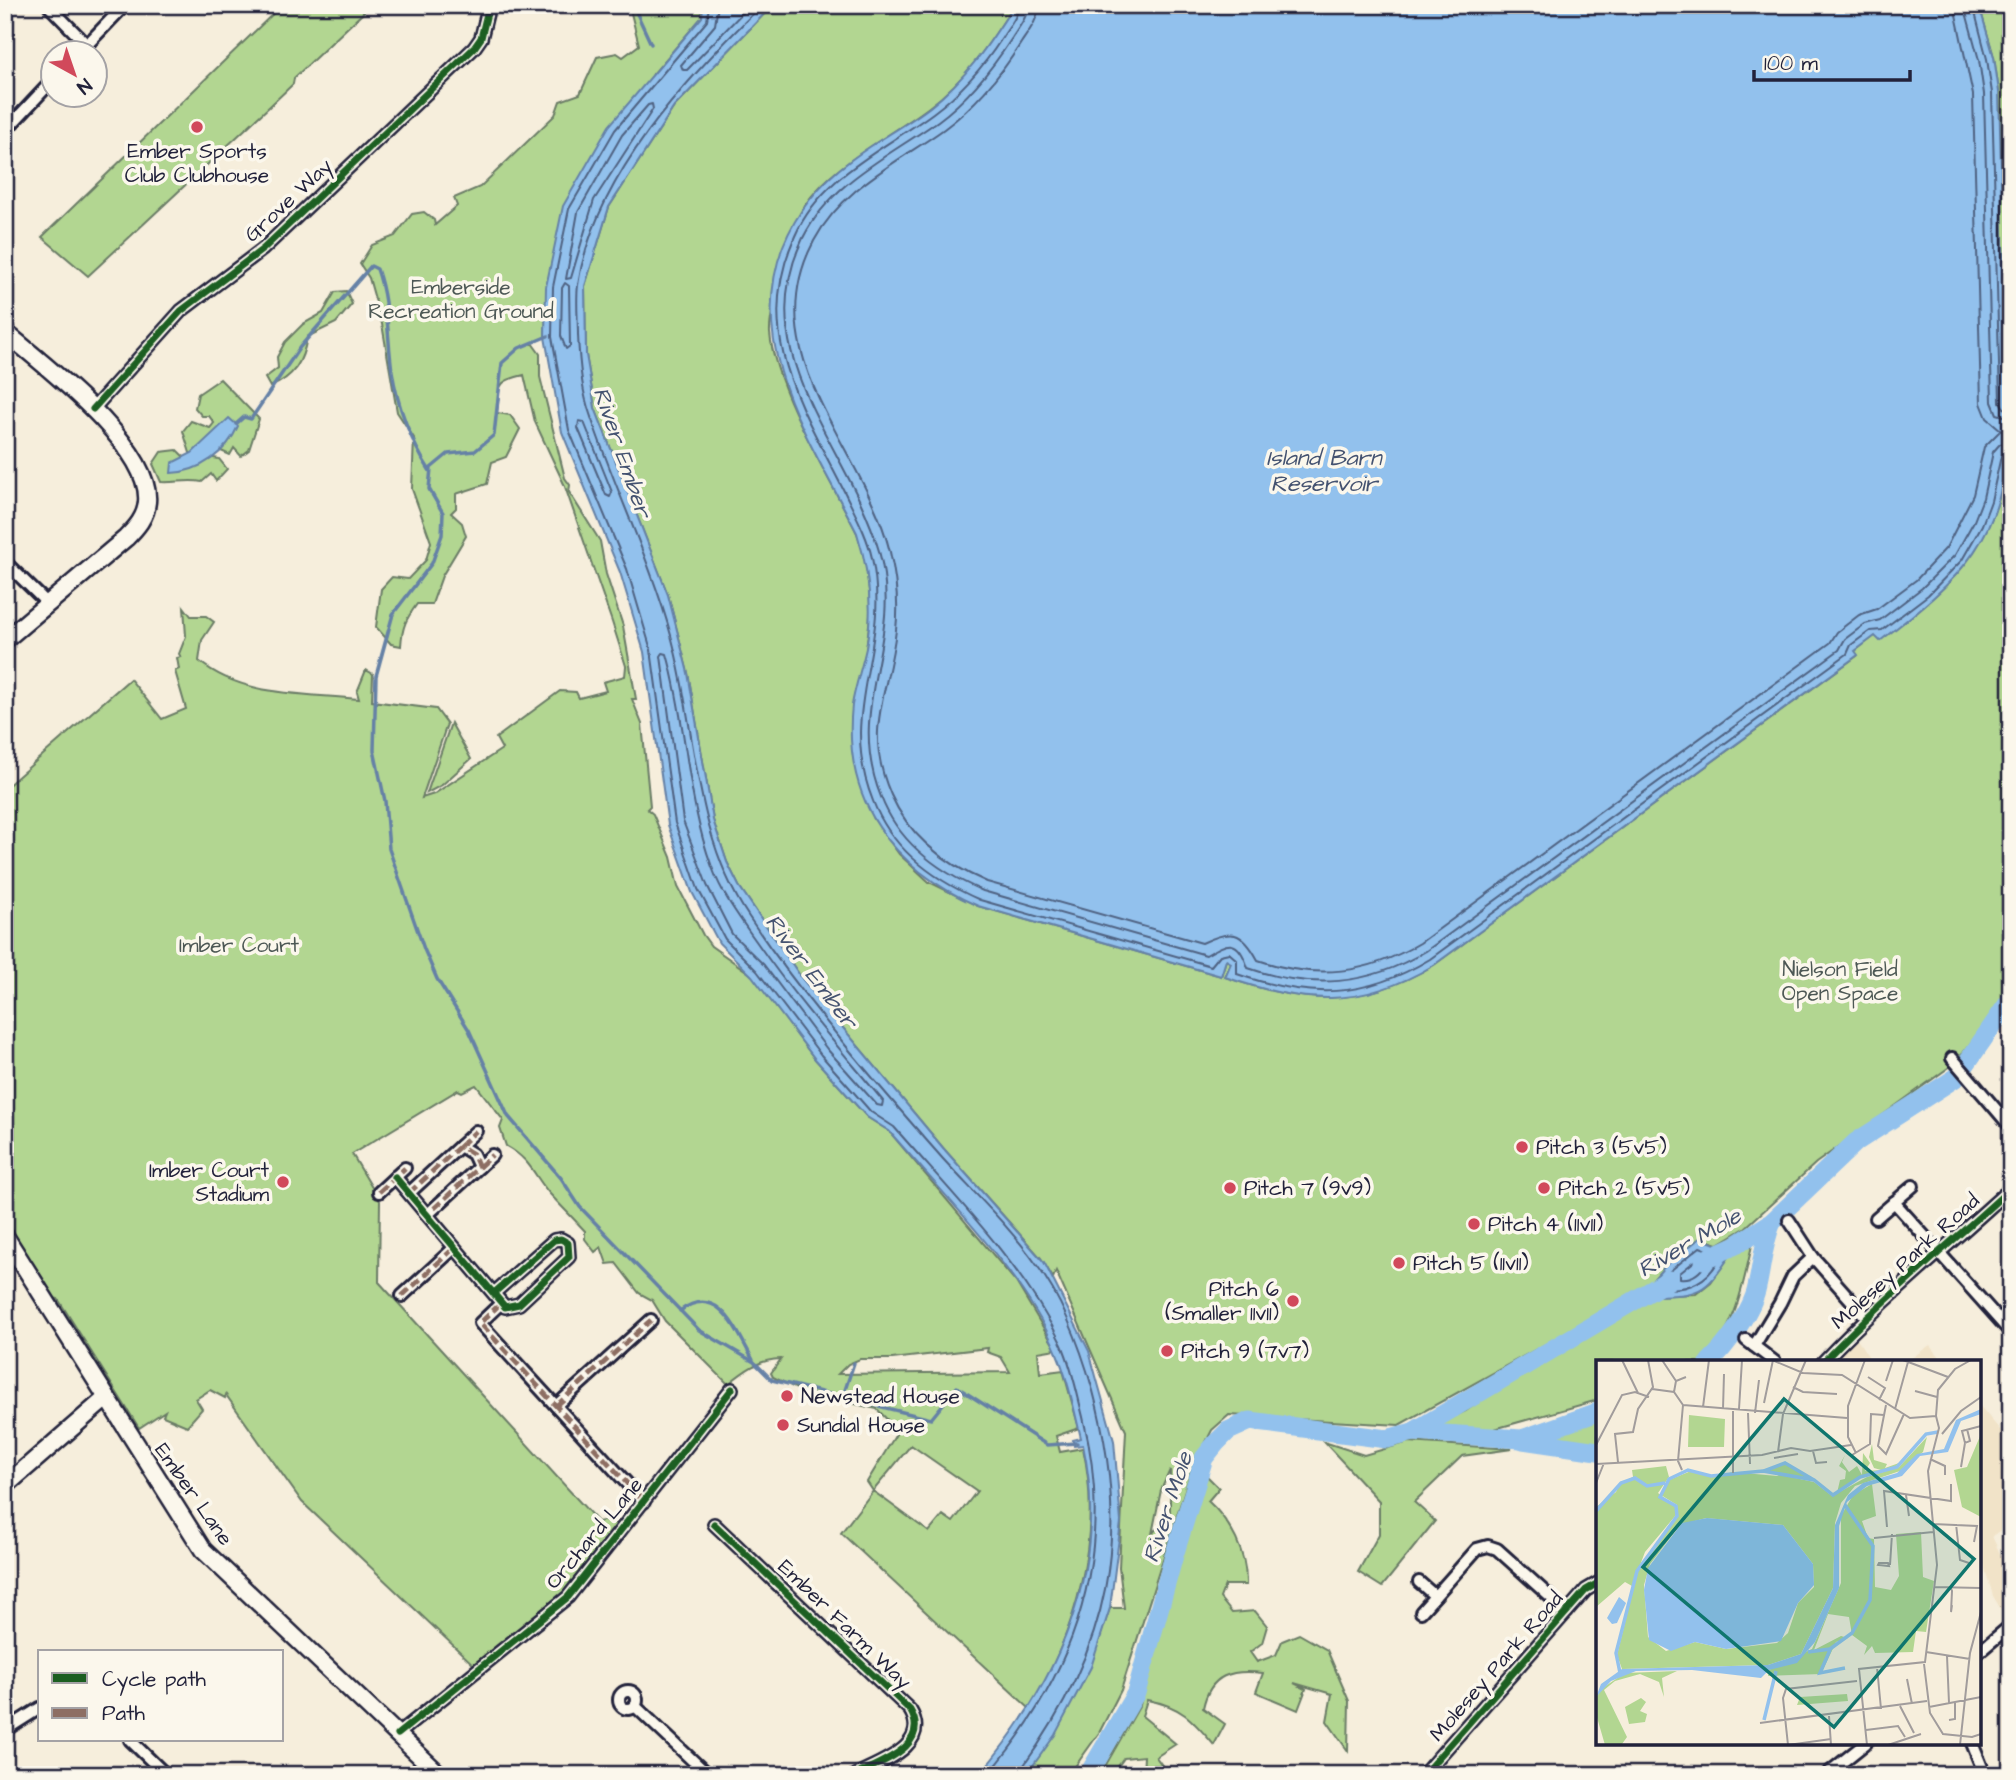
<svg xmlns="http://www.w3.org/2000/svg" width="2016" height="1780" font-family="'Architects Daughter',sans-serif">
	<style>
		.built { fill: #f1e3c8 }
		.green { fill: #b2d691; stroke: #6a7c66; stroke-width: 2; fill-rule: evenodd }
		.water { fill: #92c1ed; stroke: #6581a6; stroke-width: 2 }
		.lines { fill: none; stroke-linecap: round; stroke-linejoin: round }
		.shore { stroke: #4f6282; stroke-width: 2 }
		.stream { stroke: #6581a6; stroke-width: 3.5 }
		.river { stroke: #92c1ed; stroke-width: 19 }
		.street-casing { stroke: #22223b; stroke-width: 16 }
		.secondary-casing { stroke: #22223b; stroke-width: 21 }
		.street { stroke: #fbf7ec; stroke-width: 10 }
		.secondary { stroke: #fbf7ec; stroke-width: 16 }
		.quiet { stroke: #8d6e63; stroke-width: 5; stroke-dasharray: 10 5; stroke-linecap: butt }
		.cycleway-casing { stroke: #fbf7ec; stroke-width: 11 }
		.cycleway { stroke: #1b5e20; stroke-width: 7 }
		.poi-dot { fill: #d1495b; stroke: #fbf7ec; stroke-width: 2.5 }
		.labels { text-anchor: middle; stroke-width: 7; stroke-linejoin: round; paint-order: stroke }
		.poi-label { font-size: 21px; fill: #22223b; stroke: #fbf7ec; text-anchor: start }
		.street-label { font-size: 21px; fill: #22223b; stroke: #fbf7ec }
		.park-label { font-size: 21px; fill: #4d5855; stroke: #fbf7ec }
		.water-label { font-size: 23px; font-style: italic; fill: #445270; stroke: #fbf7ec }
		.inset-river { fill: none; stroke: #92c1ed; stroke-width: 3.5 }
		.inset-road { fill: none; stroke: #a19c9c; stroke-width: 2 }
		.view { fill: #0f766e; fill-opacity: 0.15; stroke: #0f766e; stroke-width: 3.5 }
		.inset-edge { fill: none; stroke: #22223b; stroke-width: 3.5 }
	</style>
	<rect width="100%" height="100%" fill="#f6eedc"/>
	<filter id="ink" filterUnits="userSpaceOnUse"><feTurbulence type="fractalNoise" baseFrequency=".0143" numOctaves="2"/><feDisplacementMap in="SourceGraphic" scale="14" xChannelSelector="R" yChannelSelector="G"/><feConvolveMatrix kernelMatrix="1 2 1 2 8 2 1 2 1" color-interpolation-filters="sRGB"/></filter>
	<g filter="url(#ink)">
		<g class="built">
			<polygon points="1855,1336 1872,1362 1833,1362"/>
			<polygon points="1930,1345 1944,1362 1906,1362"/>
			<polygon points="1979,1405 2011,1443 2011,1523 1992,1536 2011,1578 2011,1611 2005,1616 1993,1596 1979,1549"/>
		</g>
		<g class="green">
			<polygon points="282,5 364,5 364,12 294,78 293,84 270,106 88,276 42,237"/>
			<path d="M629,5h74l-1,12 -49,57 -107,243 -1,20 -13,6 8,11v23l25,101 5,7 -1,7 31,49 6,33 17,52 13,73h-4l10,25 8,82 -3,3 6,5 18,43 7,30 25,48 8,11 41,29 63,84 52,58 22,14 127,151 40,67 -18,3 2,21 23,-3 16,58 -23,8 4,16 23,-4c20,90 -7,183 -53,261l-189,-176 32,-42 -6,-9 31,-51 -21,-22 -74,-17 -30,-15 -2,-4 10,-14c-22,0 -37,12 -53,25l-63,-63 -13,-21 -13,-7 -23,-30 -9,1 -6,-17 -6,5 -10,-13v-8c-11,-12 -25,-26 -36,-38 -16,-19 -18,-33 -43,-47l-6,-18 3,-8 -27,-35 -14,7 -4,-2 -106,64 28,47 -1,81 219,240 10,-2 10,5 -50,72 -90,72 -176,-167 -76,-107 -1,3 -15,-8 -14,9 6,10 -15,17 -24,-10 2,-5 -26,17 -81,-129 -6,-1 -8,-16 -37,-51 5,-8 -7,-12v-423l125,-109 32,40 24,-10 -11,-38 4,-2 -2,-11 4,-1 -2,-3 7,-18 -2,-29 7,9h15l8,6 -12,18 -3,21c43,36 105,32 160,38l-2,-7 9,-22 7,4 -1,27 64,8 11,15 -25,74 12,-4 68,-45 -6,-11 64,-47 16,1 3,6 27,-7 -3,-9 22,-6 1,-10 -14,-44 -48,-138 -29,-62 -11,-47c-31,7 -23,12 -27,38l13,2 10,14 -14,28 -14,5 -5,22 -31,10v14l-5,5 11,10 4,13 -24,40 -10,28h-15c-11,15 -15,23 -16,42l-10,-2 -15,-17 5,-38 11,-12 16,2 18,-19 5,-18 -19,-53 2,-51 -17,-26 -15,-88 -13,-46 -9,-14 12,-19 23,-9 17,-22 12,-2 10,8 1,5 22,-19 -3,-8 26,-11 75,-72 5,-14 20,-7 17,-37 20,-4 6,4 16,-12zM988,1348l-1,4 14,5 9,15 -172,2 10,-10 12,-5h32zM911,1445l66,46 -24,31 -10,-7 -14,17 -56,-41z"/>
			<path d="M773,5h241c-24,38 -48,75 -85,102 -25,19 -54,35 -79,54 -44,32 -58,57 -68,109 -4,19 -13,44 -12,63 4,55 61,148 87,200l8,24 6,50 -5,44 -13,51 6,80 15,37 25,35 30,28 49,24 243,70 5,-16 5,3 -6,14c80,27 135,32 209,-12l423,-309 -2,-5 21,-16 4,5c69,-52 116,-91 127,-182l-8,-366 -5,-35 -15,-52h32v986l-56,72 -139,100 -71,65 -27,16 -18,-6 -35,28 -20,23 -246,136 -170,-10 -17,15 -21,41 -70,219 -22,43 -30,42h-43c40,-55 63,-102 84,-167h14l-5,-41 7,-136 -70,-160 -3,7 -12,-20 -97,-109 -141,-169 -64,-94 -12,-24 -14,-42 -25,-147 -20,-78 -73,-187 -9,-53 -1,-69 24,-79 65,-100zM1170,1470v42l-18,22 9,-44z"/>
			<path d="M346,291l6,13 -16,19 -29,14c-4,25 -13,40 -37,50l-5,-9 13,-10 -1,-11 8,-15 18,-18 20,-11 12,-21z"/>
			<path d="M220,379l39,40 -10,31 -8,6 -7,-8 -4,7 -25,-11 -3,12 17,3 8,10 -11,12 -5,-7 -9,8c-13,-3 -27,1 -41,0l-8,-18 8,-12 16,-2 8,8 6,-2 -8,-25 8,-10 19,7 4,-5 -5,-7h-7l-7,-8 3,-14z"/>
			<polygon points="451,723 471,759 442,785 427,793"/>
			<path d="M1752,1245c-9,40 -17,90 -52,117h-102v38l-118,33 -48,-6 34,-16 45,-32 139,-83 46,-2 15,-12 20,-28z"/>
			<polygon points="1598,1420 1598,1443 1543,1437"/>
			<polygon points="1324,1442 1364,1455 1409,1442 1512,1449 1462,1456 1414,1502 1435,1521 1382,1587 1358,1572 1379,1534 1379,1501"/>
			<path d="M1205,1474l14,14 -11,13c23,21 39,52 38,84h-21l-5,13 12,15 23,-2 12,15 -5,17 -12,9 7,10 19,-7 6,-14 17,-7 28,16 22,51 -1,50 -21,-30 5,-27 -38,-11 12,6 -8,21 -42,-18 7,-19c-31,-4 -53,1 -60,35l22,16 -11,21c-22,-26 -33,-39 -67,-45l-5,16 34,28 -20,13 13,18h-26l1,-19 -20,2 -12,17h-12l40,-70z"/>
		</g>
		<g class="water">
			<path d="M703,5h70l-99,102 -65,100 -24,79 1,69 9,53 73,187 20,78 25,147 14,42 12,24 64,94 141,169 100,113 45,89 25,90 7,81 -11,86 -19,59 -36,68 -29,40h-47c79,-92 131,-207 104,-330l-9,1 -1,-6 8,-2c-7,-29 -13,-59 -25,-87 -30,-74 -114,-158 -167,-220l-22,-14 -52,-58 -63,-83 -33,-33 -27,-51 -24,-67 -24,-173 -24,-80 -58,-140 -17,-95 1,-50 17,-81 46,-80 93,-109z"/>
			<path d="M1014,5h965l15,52 5,35 9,337c-2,109 -47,150 -128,212l-5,-5 -20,15 3,4 -424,310c-75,45 -130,39 -209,12l6,-14 -5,-3 -5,16 -243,-70c-85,-37 -136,-105 -126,-201 3,-19 10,-38 14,-57 8,-40 3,-77 -9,-115 -45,-90 -113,-183 -74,-287 14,-35 38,-64 68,-86 25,-19 54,-34 79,-53 36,-28 60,-64 84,-102z"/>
			<path d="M229,418l9,8c-11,26 -38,46 -67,47l1,-10 20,-10z"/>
			<path d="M1700,1238l28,11 3,5c-27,42 -33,41 -81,42l-5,-7 20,-23z"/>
		</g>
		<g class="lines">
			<g class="shore">
				<path d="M709,5l-2,16 -92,109 -46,79 -16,78 -1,50 17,93 58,139 24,81 24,173 23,66 27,50 32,32 64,84 50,57 23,15c59,68 128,136 168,218 10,22 15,48 21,72 33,135 -5,253 -95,358"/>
				<polyline points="718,5 715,25 681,65 683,70 687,70 750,5"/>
				<path d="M762,5c-75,73 -168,172 -184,280 -2,16 0,34 0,50 1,25 3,54 12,79 25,76 61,147 82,225 25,94 21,194 77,278 57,85 126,165 194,242 31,34 66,67 93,105 27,36 45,84 57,127 39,145 17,256 -71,377l-1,7"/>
				<path d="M1019,5c-1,12 -11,23 -17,33 -18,28 -42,55 -69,75 -50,37 -112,63 -138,123 -44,98 7,171 50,257 10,21 22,42 27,65 20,91 -36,151 1,243 19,49 61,79 107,99l231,66 9,-11 9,-2 8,7v14c72,25 127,25 193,-15l417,-305 4,-9 19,-14 12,-1 46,-35 34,-35 20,-35 9,-24 10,-45 10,-5"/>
				<path d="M1028,5c0,12 -10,23 -16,33 -20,31 -44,61 -74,83 -49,35 -107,61 -135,117 -57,119 46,207 76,313 26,91 -35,154 2,246 18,47 58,75 102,94l223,64c23,-13 32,-18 42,13 63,22 120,18 178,-17l413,-301 6,-11 20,-15 15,-4 42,-32 33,-33 19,-34 9,-23 10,-46 7,-8 11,-2"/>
				<path d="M1039,5c-1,15 -10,26 -18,38 -20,32 -46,63 -77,86 -47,34 -102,59 -130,112 -61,114 51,207 76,311 6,25 9,52 6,78 -7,64 -34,99 -5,165 19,43 54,69 96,87l215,61c29,-14 40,-13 56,17 58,20 110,14 162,-17l410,-300 7,-11 22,-17 18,-6 39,-29 30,-32 27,-53 11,-48 17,-17 -14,-12 -6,-15 -8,-308 -19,-90"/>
				<polyline points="1964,5 1979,60 1984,94 1992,402 1997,414 2011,418"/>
				<polyline points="1973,5 1987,59 1992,93 2000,402 2004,408 2011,410"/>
				<polygon points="652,104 653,109 594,200 571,278 566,279 578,212 622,135 648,105"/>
				<polygon points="565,283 569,286 570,346 566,349 561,336 562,288"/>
				<polygon points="579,421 584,422 612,492 610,497 606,495 578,428"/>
				<path d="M663,653l4,1c20,70 19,144 45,213 10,28 29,53 46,77 38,55 82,105 125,157l-1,5 -5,-1 -50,-56 -63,-84 -32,-31 -25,-49 -24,-64 -22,-165z"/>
				<path d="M1700,1247l21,8c-11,26 -33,37 -61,33l-1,-5 11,-12z"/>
				<path d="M1701,1256l7,4c-6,11 -15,20 -28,18v-5z"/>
			</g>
			<g class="stream">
				<polyline points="633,5 651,44"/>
				<polyline points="548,336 519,348 502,363 494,435 475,451 448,454 431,468 429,489 443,513 442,535 432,563 393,614 376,676 374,750 385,801 389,849 424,949 437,979 469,1030 508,1116 561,1178 580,1207 699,1330 754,1362 772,1380 931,1419 957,1387 1047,1445 1077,1443"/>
				<path d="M236,424l8,-7 7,2 49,-72 71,-81 6,3c12,34 10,67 15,102 5,34 19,71 38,100"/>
				<path d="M680,1311c39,-29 57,21 73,49"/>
				<polyline points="843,1396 854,1363"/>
			</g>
			<g class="river">
				<polyline points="1704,1260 1736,1245 1772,1222 1856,1142 1957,1077 2011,999"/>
				<path d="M1709,1362c17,-15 44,-53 48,-75 5,-22 6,-43 15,-65"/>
				<polyline points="1413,1432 1522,1439 1598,1412"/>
				<polyline points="1523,1440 1598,1451"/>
				<polyline points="1088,1775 1136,1693 1173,1559 1204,1458 1216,1443 1228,1431 1250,1421 1387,1439 1413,1432 1669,1280"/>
			</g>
			<g class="street-casing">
				<g id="street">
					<polyline points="48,5 87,45"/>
					<polyline points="80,52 125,5"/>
					<polyline points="5,131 52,81"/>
					<polyline points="93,409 181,311 263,249 474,48 481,38 489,5"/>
					<polyline points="5,562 48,604"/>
					<polyline points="1952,1058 2011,1127"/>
					<polyline points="460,1146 476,1131"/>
					<polyline points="479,1167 492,1155"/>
					<polyline points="395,1177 505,1307 519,1304 569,1257 568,1243 561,1239 554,1240 494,1293"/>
					<polyline points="379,1192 405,1168"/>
					<polyline points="409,1193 460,1146 473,1154 479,1167 428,1214"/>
					<polyline points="1894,1202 2011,1333"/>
					<polyline points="1876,1218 1913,1186"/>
					<polyline points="1789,1220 1813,1257 1866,1317"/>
					<polyline points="402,1296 453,1249"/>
					<polyline points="500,1304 480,1323 644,1502"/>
					<polyline points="1746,1340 1775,1362"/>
					<polyline points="1754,1346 1780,1303 1793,1276 1813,1257"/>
					<path d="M1823,1362c59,-62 125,-116 188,-174"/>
					<polyline points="556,1406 651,1320"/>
					<path d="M714,1524l196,186c22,36 -30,52 -55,65"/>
					<polyline points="1419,1582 1435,1596"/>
					<polyline points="1421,1612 1477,1549 1488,1546 1497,1549 1567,1612"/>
					<polyline points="1979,1652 2011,1625"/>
					<circle cx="628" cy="1700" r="9"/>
					<polyline points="635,1706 708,1775"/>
					<polyline points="10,1727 40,1708"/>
					<polyline points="398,1734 568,1597 732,1389"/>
					<polyline points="130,1740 166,1775"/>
					<polyline points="1972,1743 1985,1775"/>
					<polyline points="1423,1775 1586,1590 1598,1583"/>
					<polyline points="1826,1775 1866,1743"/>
				</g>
			</g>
			<g class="secondary-casing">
				<g id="secondary">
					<path d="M5,332c39,33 147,115 142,170 -1,15 -11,26 -21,36l-121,102"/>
					<polyline points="5,1236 203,1550 440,1775"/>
					<polyline points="5,1486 105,1399"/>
				</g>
			</g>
			<use href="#street" class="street"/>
			<use href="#secondary" class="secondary"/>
			<g class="quiet">
				<polyline points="460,1146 476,1131"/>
				<polyline points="479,1167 492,1155"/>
				<polyline points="379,1192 405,1168"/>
				<polyline points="409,1193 460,1146 473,1154 479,1167 428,1214"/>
				<polyline points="402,1296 453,1249"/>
				<polyline points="500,1304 480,1323 644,1502"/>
				<polyline points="556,1406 651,1320"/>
			</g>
			<g class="cycleway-casing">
				<g id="cycleway">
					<polyline points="93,409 181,311 263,249 474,48 481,38 489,5"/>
					<polyline points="395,1177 505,1307 519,1304 569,1257 568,1243 561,1239 554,1240 494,1293"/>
					<path d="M1823,1362c59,-62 125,-116 188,-174"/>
					<path d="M714,1524l196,186c22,36 -30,52 -55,65"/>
					<polyline points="398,1734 568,1597 732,1389"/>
					<polyline points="1423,1775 1586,1590 1598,1583"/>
				</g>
			</g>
			<use href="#cycleway" class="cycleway"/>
		</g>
	</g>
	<g class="poi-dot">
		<circle cx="197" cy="127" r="7"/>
		<circle cx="1522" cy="1147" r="7"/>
		<circle cx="283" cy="1182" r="7"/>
		<circle cx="1230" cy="1188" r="7"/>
		<circle cx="1544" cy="1188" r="7"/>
		<circle cx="1474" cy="1224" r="7"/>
		<circle cx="1399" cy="1263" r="7"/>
		<circle cx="1293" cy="1301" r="7"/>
		<circle cx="1167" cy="1351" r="7"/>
		<circle cx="787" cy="1396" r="7"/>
		<circle cx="783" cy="1425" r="7"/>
	</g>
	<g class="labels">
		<g class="poi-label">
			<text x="197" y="158" text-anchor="middle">Ember Sports<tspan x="197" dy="24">Club Clubhouse</tspan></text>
			<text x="1536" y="1154">Pitch 3 (5v5)</text>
			<text x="269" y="1177" text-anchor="end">Imber Court<tspan x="269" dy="24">Stadium</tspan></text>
			<text x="1244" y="1195">Pitch 7 (9v9)</text>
			<text x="1558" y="1195">Pitch 2 (5v5)</text>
			<text x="1488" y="1231">Pitch 4 (11v11)</text>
			<text x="1413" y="1270">Pitch 5 (11v11)</text>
			<text x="1279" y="1296" text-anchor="end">Pitch 6<tspan x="1279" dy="24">(Smaller 11v11)</tspan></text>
			<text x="1181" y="1358">Pitch 9 (7v7)</text>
			<text x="801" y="1403">Newstead House</text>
			<text x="797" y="1432">Sundial House</text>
		</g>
		<g class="street-label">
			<text transform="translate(288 200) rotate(-43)" y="7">Grove Way</text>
			<text transform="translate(1905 1261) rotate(-42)" y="7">Molesey Park Road</text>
			<text transform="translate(194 1494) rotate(55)" y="7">Ember Lane</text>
			<text transform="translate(594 1533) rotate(-50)" y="7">Orchard Lane</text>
			<text transform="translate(845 1624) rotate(44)" y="7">Ember Farm Way</text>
			<text transform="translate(1496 1666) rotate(-49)" y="7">Molesey Park Road</text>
		</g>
		<g class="park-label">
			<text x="461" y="294">Emberside<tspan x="461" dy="24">Recreation Ground</tspan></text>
			<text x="239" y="952">Imber Court</text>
			<text x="1840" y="976">Nielson Field<tspan x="1840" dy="24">Open Space</tspan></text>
		</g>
		<g class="water-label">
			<text transform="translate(623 452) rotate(71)" y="8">River Ember</text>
			<text x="1324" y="465">Island Barn<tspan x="1324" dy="26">Reservoir</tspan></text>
			<text transform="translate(812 971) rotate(53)" y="8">River Ember</text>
			<text transform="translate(1689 1242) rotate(-30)" y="8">River Mole</text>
			<text transform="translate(1167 1507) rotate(-72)" y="8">River Mole</text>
		</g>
	</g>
	<g transform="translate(1596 1360)">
		<rect width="385" height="385" fill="#f6eedc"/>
		<path d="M93,55l36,4 -1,28h-36zM385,74v83l-19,-10 -8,-37 13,-3zM331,77l-4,15 -23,19 -45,15 -14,17 -6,20 -2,65 -32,66 -33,11 -146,4 -5,-14 21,-85 40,-56 -1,-9 -16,-10 8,-15 22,-9 22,6 20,-5 44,4 4,-2 -14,-3 18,-7 26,15 -30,-4 33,7 18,14 35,-19 32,-10zM110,158l77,7 30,39 1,23 -16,16 -10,30 -11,10 -51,6 -31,-7 -29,9 -18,-14 -4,-52 6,-21 30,-39zM276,84l2,16 13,4 -2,4 14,-5 -5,5 -33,8 -24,17 3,-13 5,-1 1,-8 -7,-5 6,-11 -3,7 7,10 8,-6 5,9 1,-22 7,10 -5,8 16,-1 -7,-2 -5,-11zM70,106l3,11 -11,16 18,14v8l-31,37 -13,34 -7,-4 -29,25v-100l20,-15 4,-9 13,-6 -1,-7zM276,124l4,32 -14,5 6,17 6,1 1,48 16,3 8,-14 -3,-42 25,-2 2,45 11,4 -8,51 -10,-1 -3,21 -38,1 -3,-7 -8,9 3,-9 -15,-11 -3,-18 -21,-3 -14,36 27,-14 7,2 -12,4 -15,32 -53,2 1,-6 43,-21 29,-66v-67l12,-21zM81,311l-15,7 2,19 -5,-15 -19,-8 -25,7 -11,9 23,47 -5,7 -17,1 -9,-31v-17l8,-10 21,-14zM251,334l1,7 -51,4 3,-8zM45,338l5,4 -6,9 7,3 -2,8 -16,2 -4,-17z" fill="#b2d691" fill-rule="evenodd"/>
		<path d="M385,49v5l-20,7 -13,31 -28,4 -18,20 -35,10 -20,16 -8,24v62l-24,54 -18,21 -28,7 -8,8 -69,-8 -56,1 -25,10 -15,16 5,-13 21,-15 146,-4 33,-11 32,-66 2,-63 13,-30 15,-12 34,-10 20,-19 27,-5 12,-29zM111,158l76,7 30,39 1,21 -16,18 -17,38 -55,8 -31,-7 -24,9 -22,-11 -5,-50 4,-22 34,-45zM23,237l7,6 -9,20 -5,1 -5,-6z" fill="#92c1ed"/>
		<path class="inset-river" d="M168,111l21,-8 29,17M0,151l25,-28 14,-5 12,8 18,-3M234,290l-10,23 25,-5M212,292l22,-3 22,-16 18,-33 3,-54 -28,-41M24,313l-4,-20 21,-82 40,-55 -1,-10 -16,-9 9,-18 19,-9 23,6 52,-5 51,9 19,15 27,-18 37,-10 29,-33 12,-2M168,360l12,-49"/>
		<path class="inset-road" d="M26,0l16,33M66,0l14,21M176,0l31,13 39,2 68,43 26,-2M307,0l45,17M272,17l17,11 -6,12M290,21l7,-21M197,27l10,5 34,2M56,29l22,3 9,13M319,31l22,6M78,32l2,-11 10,-4M168,43l9,-43M87,45l164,13M290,45l-8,41 8,8 18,-40M107,47l6,-47M127,49l1,-35M143,49l3,-49M299,49l13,-47M137,51v62M152,53l2,51M159,53l4,-33M340,56l2,-26 17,-21 16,-9M371,69l3,12 -5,2 -3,-12 19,-5M346,74l19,-23 20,-14M0,85l26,-50 13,-3 14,5M217,91l3,12 11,-1M182,92l5,-38 23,-54M260,93l-8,-16v-31l17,-46M256,95l18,-11 1,-30 13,1M178,98l24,-4M334,99l15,7v9M22,102l-3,-28 18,-2 5,-23 15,-22 -5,-27M0,104l166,-9 29,-7 19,3 41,-6M365,107l4,-24M86,110l-4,-9 5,-56M0,123l8,-20M310,135l3,21M337,164l44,2 -3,16M360,164l4,36 9,3M291,167l-3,-36 67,10v-17M278,178l59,-6M292,203l1,3 -11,-1 1,-2zM294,205l2,-31M354,226l2,5 -1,21 1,-7M338,227l47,1M330,292l44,7M351,296l2,47M328,304l6,49 13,21 29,3 9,-3M281,307l4,42M311,319l5,25M304,346l14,27M333,347l52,-10M233,356l2,29M353,360l6,-1v-17M164,363l167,-22M270,370l32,-4 7,11M192,385l-5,-47 3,-9 71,-8M192,385l43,-6M271,385l-8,-76 66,-7 12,-97 -9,-94 11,-43 -3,-12M292,385l33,-11M364,385l10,-92 11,-41"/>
		<path class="view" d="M188,39l190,160 -140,168 -191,-160z"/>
		<rect width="385" height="385" class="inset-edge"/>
	</g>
	<rect width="2016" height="1780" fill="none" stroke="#fbf7ec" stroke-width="28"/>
	<rect x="14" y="14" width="1988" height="1752" fill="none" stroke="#22223b" stroke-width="2.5" filter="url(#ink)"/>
	<rect x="38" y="1650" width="245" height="91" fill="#fbf7ec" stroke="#a4a2a5" stroke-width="2"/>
	<rect x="52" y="1673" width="35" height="10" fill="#1b5e20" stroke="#a4a2a5" stroke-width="2"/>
	<text x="102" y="1686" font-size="21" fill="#22223b">Cycle path</text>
	<rect x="52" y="1708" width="35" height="10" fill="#8d6e63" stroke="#a4a2a5" stroke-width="2"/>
	<text x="102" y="1720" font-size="21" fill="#22223b">Path</text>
	<g transform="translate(74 74) rotate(140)"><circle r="33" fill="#fbf7ec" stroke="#a4a2a5" stroke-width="2"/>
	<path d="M0-5L12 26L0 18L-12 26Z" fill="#d1495b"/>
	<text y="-10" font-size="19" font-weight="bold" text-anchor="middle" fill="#22223b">N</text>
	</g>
	<path d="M1754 70v10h156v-10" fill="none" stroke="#22223b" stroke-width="3.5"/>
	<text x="1764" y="70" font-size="21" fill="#22223b" stroke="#fbf7ec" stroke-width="5" paint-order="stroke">100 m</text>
</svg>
